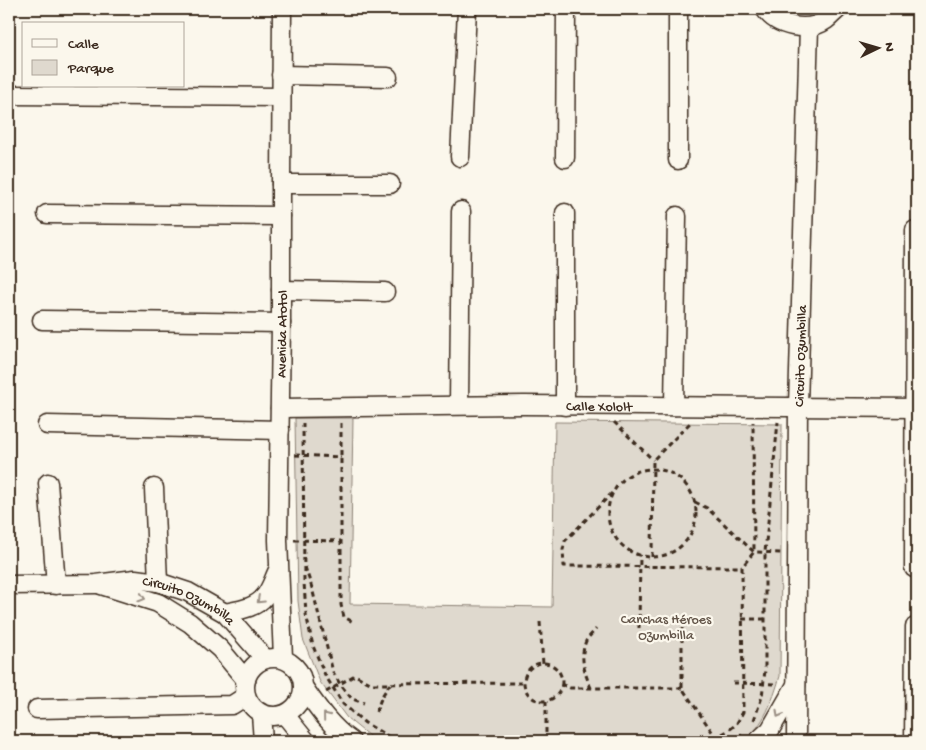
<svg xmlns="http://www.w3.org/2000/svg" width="926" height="750" font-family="'Gochi Hand',sans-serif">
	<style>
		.green { fill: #dfd9ce; stroke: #8d8276 }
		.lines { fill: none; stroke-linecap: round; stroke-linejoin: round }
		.minor-casing { stroke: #3b2a1e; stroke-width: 21 }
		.path { stroke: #3b2a1e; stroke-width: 3; stroke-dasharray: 5 4; stroke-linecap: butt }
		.minor { stroke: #fbf7ec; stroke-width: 18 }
		.oneway { stroke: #9b9085 }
		.labels { text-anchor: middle; stroke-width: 4.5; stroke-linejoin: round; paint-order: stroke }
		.street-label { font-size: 14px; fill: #3b2a1e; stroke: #fbf7ec }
		.park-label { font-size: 14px; fill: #64564a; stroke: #fbf7ec }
	</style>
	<rect width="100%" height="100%" fill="#fbf7ec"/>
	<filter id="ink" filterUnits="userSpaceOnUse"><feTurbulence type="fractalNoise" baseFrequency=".02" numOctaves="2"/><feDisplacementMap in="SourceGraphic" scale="10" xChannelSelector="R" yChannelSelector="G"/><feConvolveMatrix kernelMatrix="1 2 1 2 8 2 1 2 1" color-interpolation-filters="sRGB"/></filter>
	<g filter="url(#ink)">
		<path class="green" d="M295,418h58l-3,186 202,3 3,-185 227,2 -2,252c-7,24 -16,49 -36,65h-366l-4,-1 -27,-22 -27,-36 -17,-43 -5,-38z"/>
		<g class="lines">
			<g class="minor-casing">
				<g id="minor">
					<polyline points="282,9 281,184 281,323 278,540 283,658"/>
					<polyline points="678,9 678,160"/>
					<path d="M765,9c12,18 43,24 61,11 4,-3 8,-8 12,-11"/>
					<polyline points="281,75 388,77"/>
					<polyline points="9,95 281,97"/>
					<polyline points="460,157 467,9"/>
					<polyline points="565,158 566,9"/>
					<polyline points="281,184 390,184"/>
					<polyline points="565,213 565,406"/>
					<polyline points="47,214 281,216"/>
					<polyline points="281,290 385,292"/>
					<polyline points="42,320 281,323"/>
					<polyline points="459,405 461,211"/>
					<polyline points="674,406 677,216"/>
					<path id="s1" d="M280,408l244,-3 393,3"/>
					<polyline points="47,425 280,430"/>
					<polyline points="48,483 56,585"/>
					<polyline points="154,488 158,582"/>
					<polyline points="914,568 915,230"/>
					<path id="s2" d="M9,585l87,-1 39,-5 23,3 30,10 37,21 40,46"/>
					<polyline points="101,585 158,603 190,623 220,649 246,680"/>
					<path d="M225,613c15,-3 31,-5 40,-17 6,-7 9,-18 13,-26"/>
					<circle cx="274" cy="687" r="29"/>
					<path d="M304,688c13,19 28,40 47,53"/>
					<polyline points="37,709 232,705 246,696"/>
					<polyline points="261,714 263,741"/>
					<polyline points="285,715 306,741"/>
					<polyline points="758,741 770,730 796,685"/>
					<path id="s3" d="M796,741l2,-335 11,-379"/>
					<polyline points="914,741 915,627"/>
				</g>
			</g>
			<g class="path">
				<polyline points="614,422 653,460"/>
				<polyline points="303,423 304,582 306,614 313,646 325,675 343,704 365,723 396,741"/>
				<polyline points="341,423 341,605 344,617 355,623"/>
				<polyline points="295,455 341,457"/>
				<circle cx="652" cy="513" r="44"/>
				<polyline points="612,493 565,541 563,550 564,566 742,567"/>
				<polyline points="695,502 707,508 754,552 782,553"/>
				<polyline points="294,540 341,541"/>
				<polyline points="652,557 653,460 690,423"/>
				<polyline points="305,567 312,588 333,672 340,684 352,699 364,703"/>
				<polyline points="742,619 765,619"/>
				<polyline points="540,622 543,664"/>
				<polyline points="639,628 640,555"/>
				<polyline points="682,628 682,688 715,736"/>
				<circle cx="543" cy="682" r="19"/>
				<polyline points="733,683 778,684"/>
				<polyline points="561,684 570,688 682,688"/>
				<path d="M591,688c-6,-14 -12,-31 -5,-47 2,-4 7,-8 10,-12"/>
				<polyline points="326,692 355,675 372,684 524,683"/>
				<polyline points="546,701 546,741"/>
				<polyline points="376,712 382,696 390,684"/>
				<polyline points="754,720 762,697 765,670 765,552 778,422"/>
				<path d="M669,741c22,-1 47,1 65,-15 4,-3 6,-9 9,-14l-1,-145 12,-15 -1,-130"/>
				<polyline points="733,741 742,735"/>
			</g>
			<use href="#minor" class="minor"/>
		</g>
		<defs><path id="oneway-chevron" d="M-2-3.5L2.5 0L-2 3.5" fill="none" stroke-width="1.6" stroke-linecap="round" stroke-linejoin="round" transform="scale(1.25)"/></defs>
		<g class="oneway">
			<use href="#oneway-chevron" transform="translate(142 598) rotate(17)"/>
			<use href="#oneway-chevron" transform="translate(260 600) rotate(137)"/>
			<use href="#oneway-chevron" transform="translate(779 714) rotate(120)"/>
			<use href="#oneway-chevron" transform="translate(326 716) rotate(-129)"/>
		</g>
	</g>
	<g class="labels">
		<g class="street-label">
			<text transform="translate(281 334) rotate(-89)" y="5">Avenida Atotol</text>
			<text dy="5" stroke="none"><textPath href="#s3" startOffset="385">Circuito Ozumbilla</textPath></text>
			<text dy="5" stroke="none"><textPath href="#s1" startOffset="319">Calle Xololt</textPath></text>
			<text dy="5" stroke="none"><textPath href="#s2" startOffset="185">Circuito Ozumbilla</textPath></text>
		</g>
		<g class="park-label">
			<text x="666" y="623">Canchas Héroes<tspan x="666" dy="16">Ozumbilla</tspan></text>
		</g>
	</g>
	<rect width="926" height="750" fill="none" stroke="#fbf7ec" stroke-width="30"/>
	<rect x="15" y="15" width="896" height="720" fill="none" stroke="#3b2a1e" stroke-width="2" filter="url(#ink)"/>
	<rect x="22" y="22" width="162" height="65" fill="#fbf7ec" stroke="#aea59a"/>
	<rect x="32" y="39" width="25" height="8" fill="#fbf7ec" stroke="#aea59a"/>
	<text x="68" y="48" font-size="15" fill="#3b2a1e">Calle</text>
	<rect x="32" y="60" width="25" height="15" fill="#dfd9ce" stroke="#aea59a"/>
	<text x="68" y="72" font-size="15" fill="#3b2a1e">Parque</text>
	<g transform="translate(878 48) rotate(85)" stroke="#fbf7ec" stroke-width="4" paint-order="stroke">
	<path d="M0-4L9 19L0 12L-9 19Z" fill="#3b2a1e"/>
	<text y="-8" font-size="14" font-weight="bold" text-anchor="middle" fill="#3b2a1e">N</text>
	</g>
</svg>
